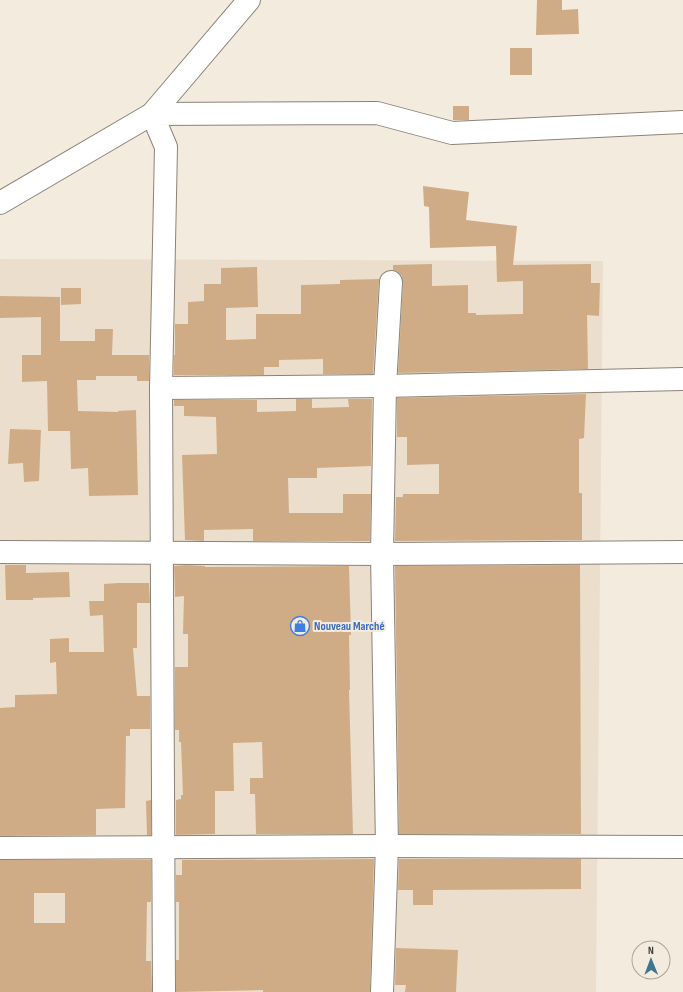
<svg xmlns="http://www.w3.org/2000/svg" width="683" height="992" font-family="'Sofia Sans Condensed',sans-serif">
	<style>
		.built { fill: #ecdecc }
		.building { fill: #d0ac86; fill-rule: evenodd }
		.lines { fill: none; stroke-linecap: round; stroke-linejoin: round }
		.minor-casing { stroke: #8b8378; stroke-width: 24 }
		.minor { stroke: #fff; stroke-width: 22 }
		.labels { text-anchor: middle; stroke-width: 4; stroke-linejoin: round; paint-order: stroke }
		.shop-label { font-size: 12px; font-weight: bold; fill: #366cbe; stroke: #f4ebdf; text-anchor: start }
	</style>
	<rect width="100%" height="100%" fill="#f4ebdf"/>
	<polygon class="built" points="0,259 603,261 596,992 0,992"/>
	<g class="building">
		<polygon points="537,0 562,0 562,10 578,9 579,34 536,35"/>
		<rect x="510" y="48" width="22" height="27"/>
		<rect x="453" y="106" width="16" height="14"/>
		<polygon points="423,186 469,192 466,220 517,226 513,265 591,264 591,283 600,283 599,316 587,315 588,369 398,373 403,283 402,276 398,272 393,270 393,265 432,264 432,286 468,285 468,313 476,313 476,315 523,314 523,281 497,282 496,246 430,248 429,207 424,206"/>
		<polygon points="257,267 258,307 226,308 226,340 256,339 256,314 301,314 301,285 340,284 340,280 379,279 373,374 323,374 323,359 279,360 279,367 264,367 264,375 174,375 174,355 175,355 175,324 188,324 188,302 204,301 204,284 221,284 221,268"/>
		<polygon points="61,288 81,288 81,304 61,305"/>
		<polygon points="0,296 60,297 60,341 95,341 95,329 113,329 112,355 149,355 149,381 137,381 137,376 96,376 96,380 77,380 78,411 118,412 118,411 136,410 138,495 89,496 88,468 71,469 70,431 48,431 47,381 22,382 22,355 41,355 41,317 0,318"/>
		<polygon points="586,394 584,438 579,439 579,493 582,493 582,540 395,541 396,497 403,497 403,494 439,494 439,464 407,465 407,437 397,437 397,398"/>
		<polygon points="296,399 312,399 312,408 349,407 348,399 372,399 371,466 317,468 317,478 288,478 289,513 343,513 343,494 371,494 370,541 253,541 253,529 204,530 204,541 185,540 182,455 217,454 216,417 184,416 184,406 174,406 174,400 257,400 257,412 296,411"/>
		<polygon points="10,429 41,430 39,481 24,482 23,463 8,464"/>
		<polygon points="5,565 26,565 26,573 69,572 70,597 33,598 33,600 6,600"/>
		<polygon points="186,565 205,566 205,567 349,566 351,635 349,635 350,690 349,690 353,834 256,834 255,794 250,794 250,778 263,778 262,742 233,743 234,791 215,791 215,834 176,835 176,800 181,799 181,795 183,795 181,742 179,742 179,730 175,730 175,667 188,667 188,634 183,634 184,596 175,597 174,566"/>
		<polygon points="580,565 581,834 399,834 395,566"/>
		<polygon points="118,583 149,583 150,603 137,603 137,648 133,648 137,696 150,696 150,729 130,729 130,736 126,736 125,808 96,809 96,835 0,836 0,708 15,707 15,695 57,694 56,662 50,663 50,639 69,638 69,652 104,652 103,615 90,616 89,601 104,601 104,584"/>
		<polygon points="151,800 151,835 147,835 146,801"/>
		<polygon points="374,859 370,992 263,992 263,990 176,992 176,960 179,960 179,902 176,902 176,875 182,875 182,860"/>
		<polygon points="399,859 581,859 581,889 433,890 433,905 413,905 413,890 398,890"/>
		<path d="M0,860h151v42h-4l-1,59h5l1,31h-152zM34,893h31v30h-31z"/>
		<polygon points="396,948 458,950 456,992 405,992 406,985 395,985"/>
	</g>
	<g class="lines">
		<g class="minor-casing">
			<g id="minor">
				<polyline points="0,203 152,114 249,0"/>
				<polyline points="161,388 385,386 683,379"/>
				<polyline points="0,552 382,554 683,552"/>
				<polyline points="0,848 387,846 683,847"/>
				<polyline points="164,992 161,388 166,147 152,114 377,113 452,133 683,122"/>
				<polyline points="382,992 387,846 382,554 385,386 391,282"/>
			</g>
		</g>
		<use href="#minor" class="minor"/>
	</g>
	<defs>
		<g id="shop-ring" transform="scale(1)"><circle r="9.5" fill="#f4ebdf" stroke="#3f7fe0" stroke-width="1.5"/><path d="M-5-2.5h2.3a2.7 3.5 0 0 1 5.4 0H5L5.5 6h-11ZM-1.5-2.5h3a1.5 2.3 0 0 0-3 0Z" fill="#3f7fe0"/></g>
	</defs>
	<g fill-rule="evenodd">
		<use href="#shop-ring" x="300" y="626"/>
	</g>
	<g class="labels">
		<g class="shop-label">
			<text x="314" y="630">Nouveau Marché</text>
		</g>
	</g>
	<g transform="translate(651 960) rotate(359)"><circle r="19" fill="#f4ebdf" stroke="#aca59b"/>
	<path d="M0-3L7 15L0 10L-7 15Z" fill="#3d7690"/>
	<text y="-6" font-size="11" font-weight="bold" text-anchor="middle" fill="#3f3b36">N</text>
	</g>
</svg>
